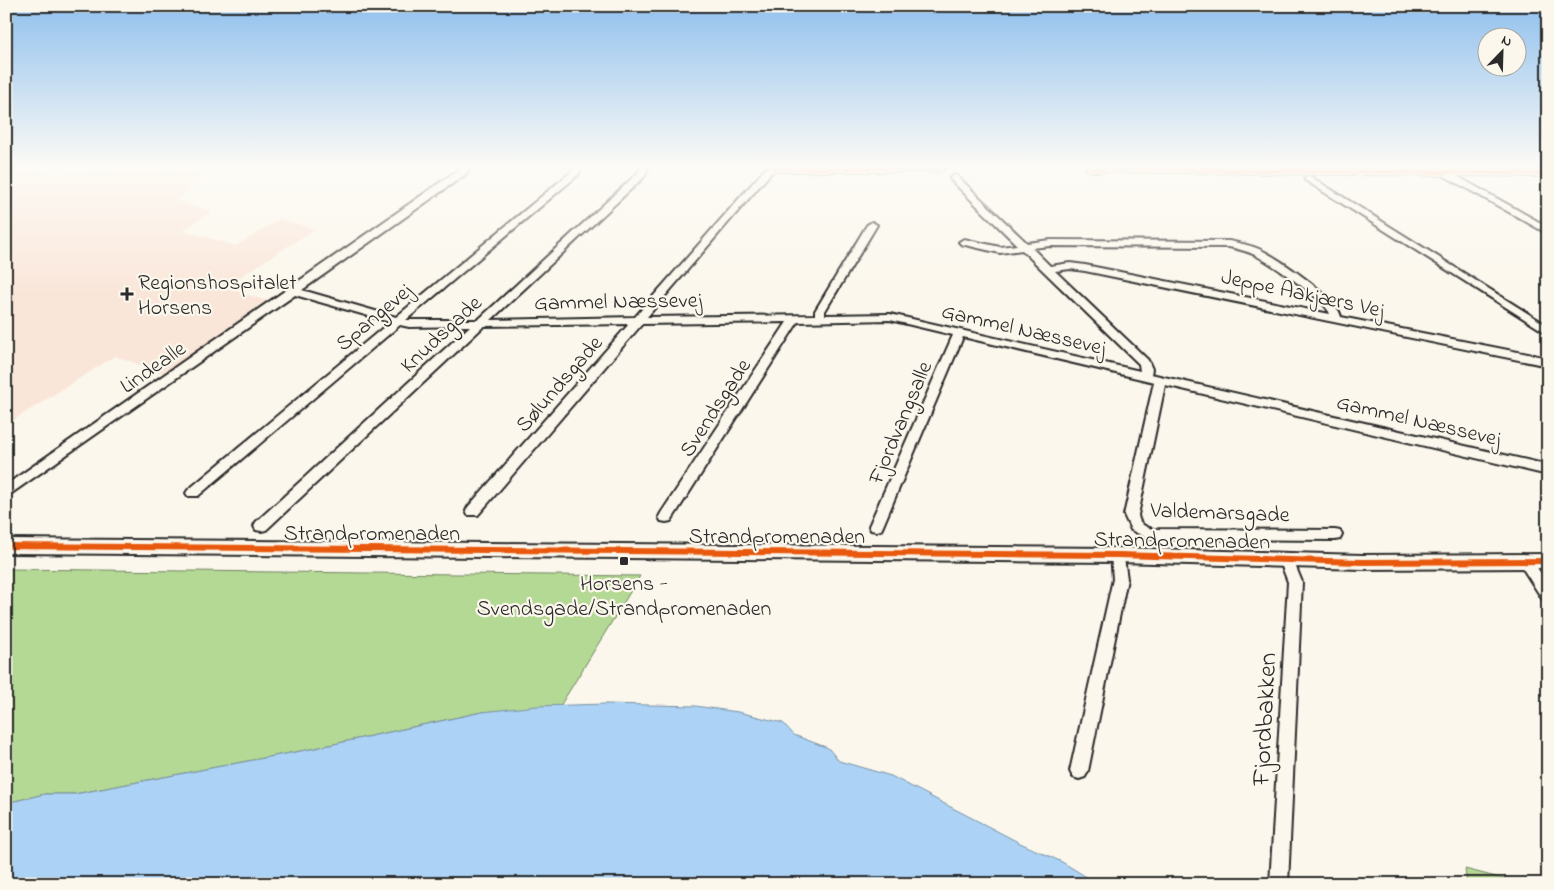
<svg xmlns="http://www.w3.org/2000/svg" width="1554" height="890" font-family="'Indie Flower',sans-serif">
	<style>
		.built { fill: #fae6d9 }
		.green { fill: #b4d994; stroke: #708260 }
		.water { fill: #acd3f6; stroke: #7890a5 }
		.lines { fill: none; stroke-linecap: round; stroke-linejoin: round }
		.street-casing { stroke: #2b2b2b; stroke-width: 4 }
		.secondary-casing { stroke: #2b2b2b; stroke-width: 4 }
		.street { fill: #fbf7ec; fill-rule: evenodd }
		.secondary { fill: #fbf7ec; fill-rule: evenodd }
		.cycleway-far1-casing { stroke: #fbf7ec; stroke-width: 8 }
		.cycleway-casing { stroke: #fbf7ec; stroke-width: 9 }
		.cycleway-far1 { stroke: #e8590c; stroke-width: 5 }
		.cycleway { stroke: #e8590c; stroke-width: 6 }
		.poi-dot { fill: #2b2b2b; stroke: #fbf7ec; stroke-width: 2 }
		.labels { text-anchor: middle; stroke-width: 4.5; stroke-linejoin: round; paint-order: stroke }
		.poi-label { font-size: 22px; fill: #2b2b2b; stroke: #fbf7ec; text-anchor: start }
		.street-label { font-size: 22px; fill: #2b2b2b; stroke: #fbf7ec }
		.near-street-label { font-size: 26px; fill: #2b2b2b; stroke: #fbf7ec }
	</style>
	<rect width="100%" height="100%" fill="#fbf7ec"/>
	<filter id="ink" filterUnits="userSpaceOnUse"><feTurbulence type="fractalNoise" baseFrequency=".02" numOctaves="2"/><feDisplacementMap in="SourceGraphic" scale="10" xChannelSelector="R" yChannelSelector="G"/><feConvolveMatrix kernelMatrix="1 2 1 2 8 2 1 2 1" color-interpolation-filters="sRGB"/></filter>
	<g filter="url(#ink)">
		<polygon class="built" points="14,172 207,173 176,201 213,211 183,230 236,246 279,219 315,229 224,287 270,302 165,374 115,356 6,425 6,175"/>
		<g class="green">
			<polygon points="6,569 640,576 560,706 482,712 311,749 75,794 45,794 6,803"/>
			<polygon points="1465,869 1523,884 1467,884"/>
		</g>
		<polygon class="water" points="606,704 695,706 738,712 783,723 794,735 828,748 839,761 891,776 1020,843 1062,862 1098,884 6,884 6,803 45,794 75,794 311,749 482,712 537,706"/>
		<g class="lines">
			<g class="street-casing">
				<g id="street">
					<path d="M461,168h9l-4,6 -164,116 94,27 175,-145 2,-4h8l-3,7 -172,145h72l160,-147 2,-5h8l-3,8 -154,144 144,-3 131,-149h9l-128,149 168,-2v-4l52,-86 5,-3 5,3 -52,86v4l65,-1 250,57 -1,-7 -117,-114 -22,3 -39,-9 -2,-2 5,-3 36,8 17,-2 -66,-65 -1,-2 4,-3 3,1 70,67 23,-3 179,1c10,2 20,4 30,8 18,8 80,50 82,68l207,41v8l-463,-95 -15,-2 -15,2 93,89 4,9 -1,5 397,91v10l-383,-90 -27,130c1,9 7,12 15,14l182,1 5,1 2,4 -2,4 -5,1 -186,-1 -18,-9 -7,-15 30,-133 -191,-45 -80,189 -2,4 -5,1 -5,-1 -2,-4 84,-191 -63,-15 -92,2 -127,199 -5,1 -5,-1 -2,-4 2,-4 126,-191 -145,2 -164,191h-10l-2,-4 2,-4 161,-183 -145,2 -218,204 -5,1 -5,-1 -2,-4 2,-4 214,-196 -61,1 -9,-2 -202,171h-10l-2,-3 2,-3 202,-168 -95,-27 -289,202v-12zM1050,246l179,1c9,2 18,4 26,8 14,7 72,46 75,59l-245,-49 -15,-2 -20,3 -18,-18z"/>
					<polygon points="1444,169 1548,227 1548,234 1441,174 1440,172"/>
					<polygon points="1308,175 1548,326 1548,334 1305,180 1304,178"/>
					<polygon points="1118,549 1123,551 1127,579 1088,771 1085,777 1079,779 1073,777 1070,771 1113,579 1111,555 1113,551"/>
					<polygon points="1286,553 1291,555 1302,582 1288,884 1270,884 1288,582 1279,559 1281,555"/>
					<polygon points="1525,555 1530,557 1548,584 1548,602 1543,600 1518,561 1520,557"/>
				</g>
			</g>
			<g class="secondary-casing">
				<g id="secondary">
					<polygon points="770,168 944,168 939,171 775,171"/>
					<polygon points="1086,168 1548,170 1548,176 1091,171"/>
					<polygon points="6,539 1118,548 1362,555 1548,554 1548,568 1362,569 1118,562 6,553"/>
				</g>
			</g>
			<use href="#street" class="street"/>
			<use href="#secondary" class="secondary"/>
			<g class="cycleway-far1-casing">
				<g id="cycleway-far1">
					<polyline points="775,168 939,168"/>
					<polyline points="1091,168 1548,173"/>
				</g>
			</g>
			<g class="cycleway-casing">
				<polyline id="cycleway" points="6,546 1118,555 1362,562 1548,561"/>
			</g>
			<use href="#cycleway-far1" class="cycleway-far1"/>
			<use href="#cycleway" class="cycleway"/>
		</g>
	</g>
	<linearGradient id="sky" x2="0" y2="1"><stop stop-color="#90c0ee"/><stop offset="0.57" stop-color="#fdfbf6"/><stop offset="1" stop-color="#fdfbf6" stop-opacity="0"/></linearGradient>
	<rect width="1554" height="293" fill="url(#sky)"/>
	<g class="poi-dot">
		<path d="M124.5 286.5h5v5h5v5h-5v5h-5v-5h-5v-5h5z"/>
		<rect x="619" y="556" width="10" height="10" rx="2.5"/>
	</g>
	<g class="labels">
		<g class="poi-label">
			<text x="138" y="289">Regionshospitalet<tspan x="138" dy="25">Horsens</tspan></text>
			<text x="624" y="590" text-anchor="middle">Horsens -<tspan x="624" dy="25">Svendsgade/Strandpromenaden</tspan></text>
		</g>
		<g class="street-label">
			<text transform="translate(1303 292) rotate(12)" y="8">Jeppe Aakjærs Vej</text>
			<text transform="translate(618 300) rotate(-1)" y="8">Gammel Næssevej</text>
			<text transform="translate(373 316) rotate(-40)" y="8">Spangevej</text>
			<text transform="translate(1024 328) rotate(13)" y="8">Gammel Næssevej</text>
			<text transform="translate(440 333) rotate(-43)" y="8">Knudsgade</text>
			<text transform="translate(152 366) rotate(-35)" y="8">Lindealle</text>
			<text transform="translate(558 383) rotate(-49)" y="8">Sølundsgade</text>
			<text transform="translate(714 407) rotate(-57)" y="8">Svendsgade</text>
			<text transform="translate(1419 419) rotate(13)" y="8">Gammel Næssevej</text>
			<text transform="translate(899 422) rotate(-67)" y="8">Fjordvangsalle</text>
			<text transform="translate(1220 511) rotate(2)" y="8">Valdemarsgade</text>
			<text x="372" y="540">Strandpromenaden</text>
			<text x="777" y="543">Strandpromenaden</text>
			<text transform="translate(1182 539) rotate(1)" y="8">Strandpromenaden</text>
		</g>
		<g class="near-street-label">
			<text transform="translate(1263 719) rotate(-87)" y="9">Fjordbakken</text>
		</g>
	</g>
	<rect width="1554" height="890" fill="none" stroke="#fbf7ec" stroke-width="25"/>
	<rect x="12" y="12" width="1529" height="865" fill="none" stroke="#2b2b2b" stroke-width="2" filter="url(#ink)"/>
	<g transform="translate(1502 52) rotate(23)"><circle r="24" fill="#fbf7ec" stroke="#a8a59f"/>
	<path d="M0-4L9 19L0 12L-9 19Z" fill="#2b2b2b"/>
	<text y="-8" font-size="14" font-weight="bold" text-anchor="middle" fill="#2b2b2b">N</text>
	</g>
</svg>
